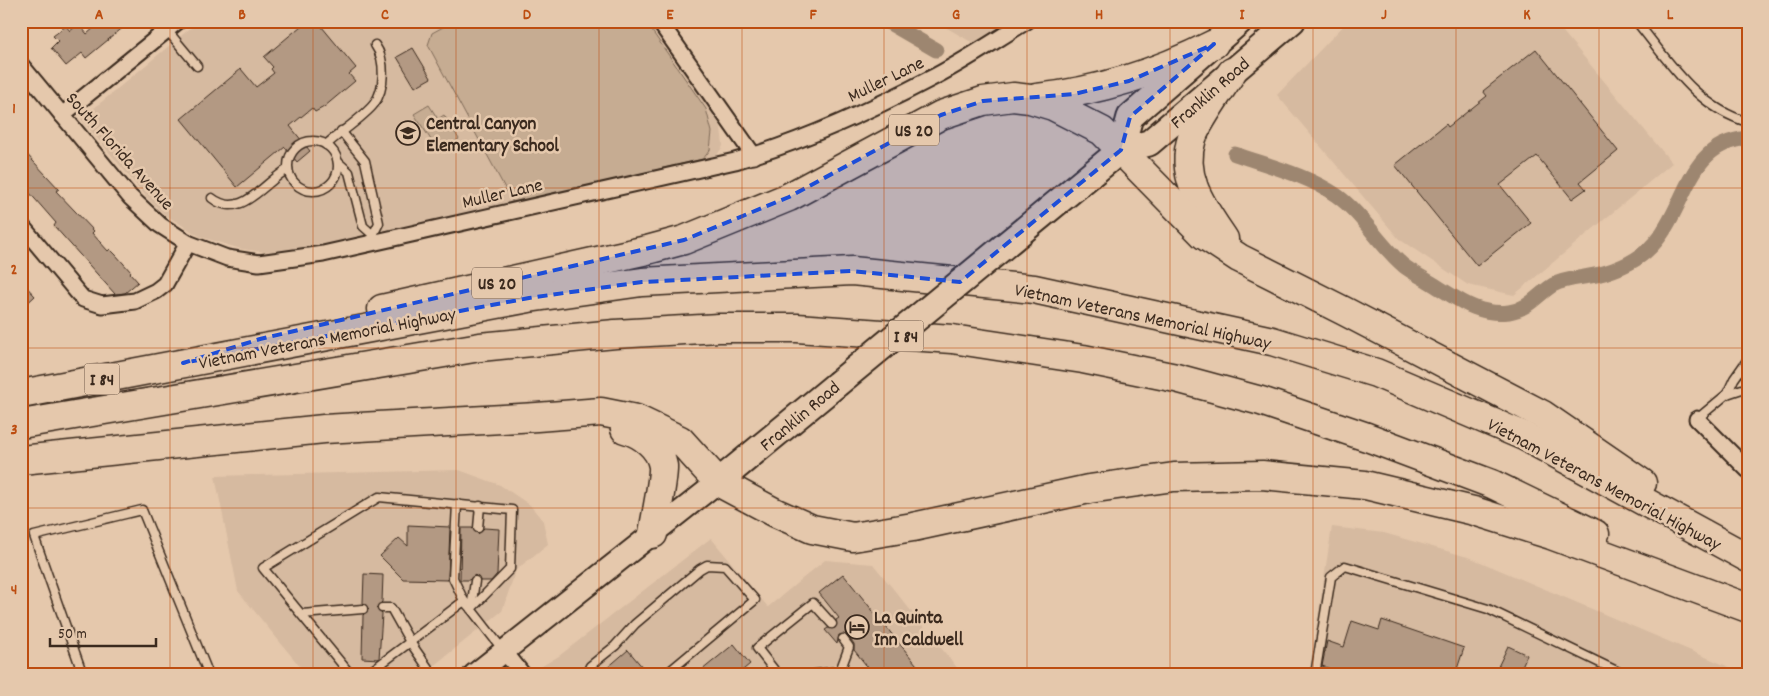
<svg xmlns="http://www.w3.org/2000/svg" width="1769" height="696" font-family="Dekko,sans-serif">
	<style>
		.built { fill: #d6baa0 }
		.green { fill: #c6ac92; stroke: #806b58 }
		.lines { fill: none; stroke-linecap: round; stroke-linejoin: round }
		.canal { stroke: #9d8670; stroke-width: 15 }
		.building { fill: #b39983; stroke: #3b2a1e }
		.service-casing { stroke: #3b2a1e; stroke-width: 11 }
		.minor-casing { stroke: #3b2a1e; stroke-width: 19 }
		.secondary-casing { stroke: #3b2a1e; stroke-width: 25 }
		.primary-casing { stroke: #3b2a1e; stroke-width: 29 }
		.motorway-casing { stroke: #3b2a1e; stroke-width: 31 }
		.service { stroke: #e5c8ac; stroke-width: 8 }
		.minor { stroke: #e5c8ac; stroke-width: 15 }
		.secondary { stroke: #e5c8ac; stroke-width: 21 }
		.primary { stroke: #e5c8ac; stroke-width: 25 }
		.motorway { stroke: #e5c8ac; stroke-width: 28 }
		.primary-bridge-casing { stroke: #3b2a1e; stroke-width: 29; stroke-linecap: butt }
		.primary-bridge { stroke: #e5c8ac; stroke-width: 25 }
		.marked { fill: #1d4ed8; fill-opacity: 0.2; stroke: #1d4ed8; stroke-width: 4; stroke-dasharray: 10 6; stroke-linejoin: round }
		.grid { fill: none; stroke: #bd4d10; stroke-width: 1; stroke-opacity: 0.55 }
		.labels { text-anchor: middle; stroke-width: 5; stroke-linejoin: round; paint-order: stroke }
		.shield { fill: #e5c8ac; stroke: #6e5949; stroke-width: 1 }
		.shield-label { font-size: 18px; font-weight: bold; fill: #3b2a1e }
		.street-label { font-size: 19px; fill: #3b2a1e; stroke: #e5c8ac }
		.poi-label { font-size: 19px; font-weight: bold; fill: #3b2a1e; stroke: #e5c8ac; text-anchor: start }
		.neatline { fill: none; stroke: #bd4d10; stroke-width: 2 }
		.grid-label { font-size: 16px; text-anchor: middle; font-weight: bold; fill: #bd4d10 }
	</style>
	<rect width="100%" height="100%" fill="#e5c8ac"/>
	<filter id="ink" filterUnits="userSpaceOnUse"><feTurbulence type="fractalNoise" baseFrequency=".02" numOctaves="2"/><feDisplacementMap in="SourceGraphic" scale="10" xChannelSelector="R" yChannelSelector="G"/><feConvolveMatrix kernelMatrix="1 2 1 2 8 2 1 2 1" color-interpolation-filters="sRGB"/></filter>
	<g filter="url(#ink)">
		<g class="built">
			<polygon points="199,21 650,21 713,112 721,127 723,146 717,155 703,159 319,246 289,251 265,252 241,249 201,237 164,214 149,200 81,119"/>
			<polygon points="935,21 1010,21 973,43"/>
			<polygon points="1348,21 1554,21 1672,163 1514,295 1468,285 1399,239 1277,95"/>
			<polygon points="459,470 500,485 530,505 543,521 548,544 516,570 502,611 422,675 307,675 238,591 215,476"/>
			<polygon points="1332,527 1384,533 1471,558 1748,675 1309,675"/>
			<polygon points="711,538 768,607 825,560 873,564 963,675 527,675 559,656"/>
		</g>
		<g class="green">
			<polygon points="454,21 645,21 706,109 712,132 710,150 703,159 513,203 428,45 432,33"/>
			<polygon points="429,105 438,119 444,115 459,139 439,152 414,114"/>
		</g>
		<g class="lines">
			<g class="canal">
				<polyline points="886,21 936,50"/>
				<path d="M1235,154c34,12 72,21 101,41 27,19 43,50 68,71 9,7 20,12 29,18 25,15 45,32 76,28 20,-3 28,-17 44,-27 14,-8 35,-7 51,-12 23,-7 42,-17 56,-37 28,-38 30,-93 88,-98"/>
			</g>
		</g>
		<g class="building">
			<polygon points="102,21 131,21 86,58 82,53 66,66 51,48 58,41 53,36 66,26 70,31 79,24 87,34"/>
			<polygon points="307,21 317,21 356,68 349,74 355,81 324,107 315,112 312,108 290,126 310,151 297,162 285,147 237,187 181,119 241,69 256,87 274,73 271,69 273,67 264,57"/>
			<polygon points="413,48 431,78 415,87 397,57"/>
			<polygon points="1536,49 1618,151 1580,182 1586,189 1572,199 1537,156 1500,185 1531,223 1477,266 1395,165 1446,124 1448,127 1487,96 1483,91"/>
			<polygon points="21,148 59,189 56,191 94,231 92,233 108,251 110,249 116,255 131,272 130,273 138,282 125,293 115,294 54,226 56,223 21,183"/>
			<polygon points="21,281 35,296 21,309"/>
			<polygon points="408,525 450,527 448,580 403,579 380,556 399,538 408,546"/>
			<polygon points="461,528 472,528 478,534 484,528 499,529 497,574 491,581 480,581 475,575 469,580 460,580"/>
			<polygon points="364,574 383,575 382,602 376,608 382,614 379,659 362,658 363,615 369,609 363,603"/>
			<polygon points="843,574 925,675 874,675 854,650 854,644 847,635 839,635 837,644 825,630 828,628 835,628 836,620 839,618 819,593"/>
			<polygon points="1382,620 1464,648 1455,675 1420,675 1401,668 1398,675 1375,669 1374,675 1348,675 1322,666 1327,641 1344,647 1352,621 1379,630"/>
			<polygon points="734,644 750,664 737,675 696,675"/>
			<polygon points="1508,646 1527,655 1518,675 1494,675"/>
			<polygon points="628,650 644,669 637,675 599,675"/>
		</g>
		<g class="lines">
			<g class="service-casing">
				<g id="service">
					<path d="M1636,21c32,39 61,87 112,101"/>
					<polyline points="167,30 197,66"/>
					<circle cx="313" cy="166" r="25"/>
					<path d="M326,145c13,-12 38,-28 48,-41 11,-15 12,-44 1,-59"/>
					<polyline points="338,162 349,172 363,226 373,235 379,223 365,161 341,131"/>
					<path d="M212,198c29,23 52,-16 76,-29"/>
					<polyline points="1727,394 1734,379 1748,359"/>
					<polyline points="1697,419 1727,394 1748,387"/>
					<polyline points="457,504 453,578 464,601"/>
					<polyline points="478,528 480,506"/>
					<polyline points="382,608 391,608 410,642 464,601 471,609"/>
					<polyline points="471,609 475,581"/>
					<polyline points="302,614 363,609"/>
					<polyline points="840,671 849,647 843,639"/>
					<polyline points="83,675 34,536 142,510 209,675"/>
					<polyline points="351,675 263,568 379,497 512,510 510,569 471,609 503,650"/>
					<polyline points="366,675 410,642 433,675"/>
					<polyline points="586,675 590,666 615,646 635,624 700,569 707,565 725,566 755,600 665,675"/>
					<polyline points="778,675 757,648 813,603 832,624"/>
					<polyline points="809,675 840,671 843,675"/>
					<polyline points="1315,675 1331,577 1345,566 1488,609 1625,675"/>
				</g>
			</g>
			<g class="minor-casing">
				<g id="minor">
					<polyline points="659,21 754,156"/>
					<path d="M21,65l109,132 30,28 28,18 39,15 32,5 64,-9 412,-93c67,-19 132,-49 193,-81 34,-17 66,-39 99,-59"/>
					<polyline points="62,115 178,21"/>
					<polyline points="21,225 83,299 102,305 135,301 156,291 165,284 188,243"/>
					<polyline points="1697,419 1748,470"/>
					<polyline points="504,651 523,675"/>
				</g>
			</g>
			<g class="secondary-casing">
				<polyline id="secondary" points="474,675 718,482"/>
			</g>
			<g class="primary-casing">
				<g id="primary">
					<polyline points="1121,150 1130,117 1240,21"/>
					<polyline points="1002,248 1121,150 1149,143 1292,21"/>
					<polyline points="718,482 837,384"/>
				</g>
			</g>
			<g class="motorway-casing">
				<g id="motorway">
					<path d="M1037,98c64,-7 120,-25 177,-54"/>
					<path d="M1224,239c-20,-30 -45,-62 -32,-101 5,-16 30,-50 40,-66"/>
					<polyline points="382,309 647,250 684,240 789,197 941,115 983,101 1013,97 1030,99 1053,106 1102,131 1204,235 1239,258 1344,311 1543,415 1642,483"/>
					<polyline points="21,394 529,298 642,282 852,271 1034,289 1272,341 1376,373 1524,436 1748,558"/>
					<polyline points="21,424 480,347 615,334 719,328 797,328 952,339 1083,359 1176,378 1261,401 1367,437 1492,484 1595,534"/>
					<path d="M625,429c17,5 35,18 38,37 1,13 -8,53 -10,68"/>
					<polyline points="21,460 324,429 537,417 601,412 636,419 680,440 718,482 776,513 812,529 853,537 913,527 1089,489 1174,477 1262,475 1365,485 1474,511 1551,535 1748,608"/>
				</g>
			</g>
			<use href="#service" class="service"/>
			<use href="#minor" class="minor"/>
			<use href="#secondary" class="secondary"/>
			<use href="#primary" class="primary"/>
			<use href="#motorway" class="motorway"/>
			<g class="primary-bridge-casing">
				<polyline id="primary-bridge" points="837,384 1002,248"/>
			</g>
			<use href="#primary-bridge" class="primary-bridge"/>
		</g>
	</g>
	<path class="marked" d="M1214,44l-84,73 -9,33 -161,132 -108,-11 -210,11 -113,16 -346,65 77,-24 424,-99 105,-43 152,-82 42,-14 91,-7 55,-13z"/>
	<path class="grid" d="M170,21v654M313,21v654M456,21v654M599,21v654M742,21v654M884,21v654M1027,21v654M1170,21v654M1313,21v654M1456,21v654M1599,21v654M21,188h1727M21,348h1727M21,508h1727"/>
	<defs>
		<g id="school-ring" transform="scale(1.25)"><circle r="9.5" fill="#e5c8ac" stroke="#3b2a1e" stroke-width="1.5"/><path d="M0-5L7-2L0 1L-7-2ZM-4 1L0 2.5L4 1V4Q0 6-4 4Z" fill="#3b2a1e"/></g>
		<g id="hotel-ring" transform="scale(1.25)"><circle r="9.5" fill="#e5c8ac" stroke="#3b2a1e" stroke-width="1.5"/><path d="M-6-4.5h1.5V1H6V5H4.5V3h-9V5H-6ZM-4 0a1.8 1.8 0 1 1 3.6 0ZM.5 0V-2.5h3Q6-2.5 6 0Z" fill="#3b2a1e"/></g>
	</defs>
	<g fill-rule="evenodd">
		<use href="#school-ring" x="408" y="133"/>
		<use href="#hotel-ring" x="857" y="627"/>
	</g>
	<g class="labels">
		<g class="shield">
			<rect x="889" y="114.5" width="50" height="31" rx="4"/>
			<rect x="472" y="267.5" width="50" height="31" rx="4"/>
			<rect x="888.5" y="320.5" width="35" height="31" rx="4"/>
			<rect x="84.5" y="363.5" width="35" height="31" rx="4"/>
		</g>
		<g class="shield-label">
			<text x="914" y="136">US 20</text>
			<text x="497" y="289">US 20</text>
			<text x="906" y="342">I 84</text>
			<text x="102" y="385">I 84</text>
		</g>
		<g class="street-label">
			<text transform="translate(885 78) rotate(-26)" y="7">Muller Lane</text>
			<text transform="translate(1209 92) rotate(-41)" y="7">Franklin Road</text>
			<text transform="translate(121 150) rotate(48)" y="7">South Florida Avenue</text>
			<text transform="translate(502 192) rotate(-13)" y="7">Muller Lane</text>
			<text transform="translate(1143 315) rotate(12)" y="7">Vietnam Veterans Memorial Highway</text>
			<text transform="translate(327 337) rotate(-11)" y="7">Vietnam Veterans Memorial Highway</text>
			<text transform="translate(799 415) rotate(-40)" y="7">Franklin Road</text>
			<text transform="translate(1605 483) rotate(28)" y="7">Vietnam Veterans Memorial Highway</text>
		</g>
		<g class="poi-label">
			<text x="426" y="129">Central Canyon<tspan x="426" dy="22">Elementary School</tspan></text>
			<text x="874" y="623">La Quinta<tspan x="874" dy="22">Inn Caldwell</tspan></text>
		</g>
	</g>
	<rect width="1769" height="696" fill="none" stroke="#e5c8ac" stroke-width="55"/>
	<path d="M50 638v8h106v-8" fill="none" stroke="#3b2a1e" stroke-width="2.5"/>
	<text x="58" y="638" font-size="15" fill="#3b2a1e" stroke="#e5c8ac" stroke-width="4" paint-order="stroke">50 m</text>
	<rect x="28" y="28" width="1714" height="640" class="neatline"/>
	<g class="grid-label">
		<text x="99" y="19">A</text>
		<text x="242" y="19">B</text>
		<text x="385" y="19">C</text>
		<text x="527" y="19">D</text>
		<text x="670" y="19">E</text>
		<text x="813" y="19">F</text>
		<text x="956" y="19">G</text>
		<text x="1099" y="19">H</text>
		<text x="1242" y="19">I</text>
		<text x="1384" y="19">J</text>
		<text x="1527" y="19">K</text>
		<text x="1670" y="19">L</text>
		<text x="14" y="113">1</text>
		<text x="14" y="274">2</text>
		<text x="14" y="434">3</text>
		<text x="14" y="594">4</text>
	</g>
</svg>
